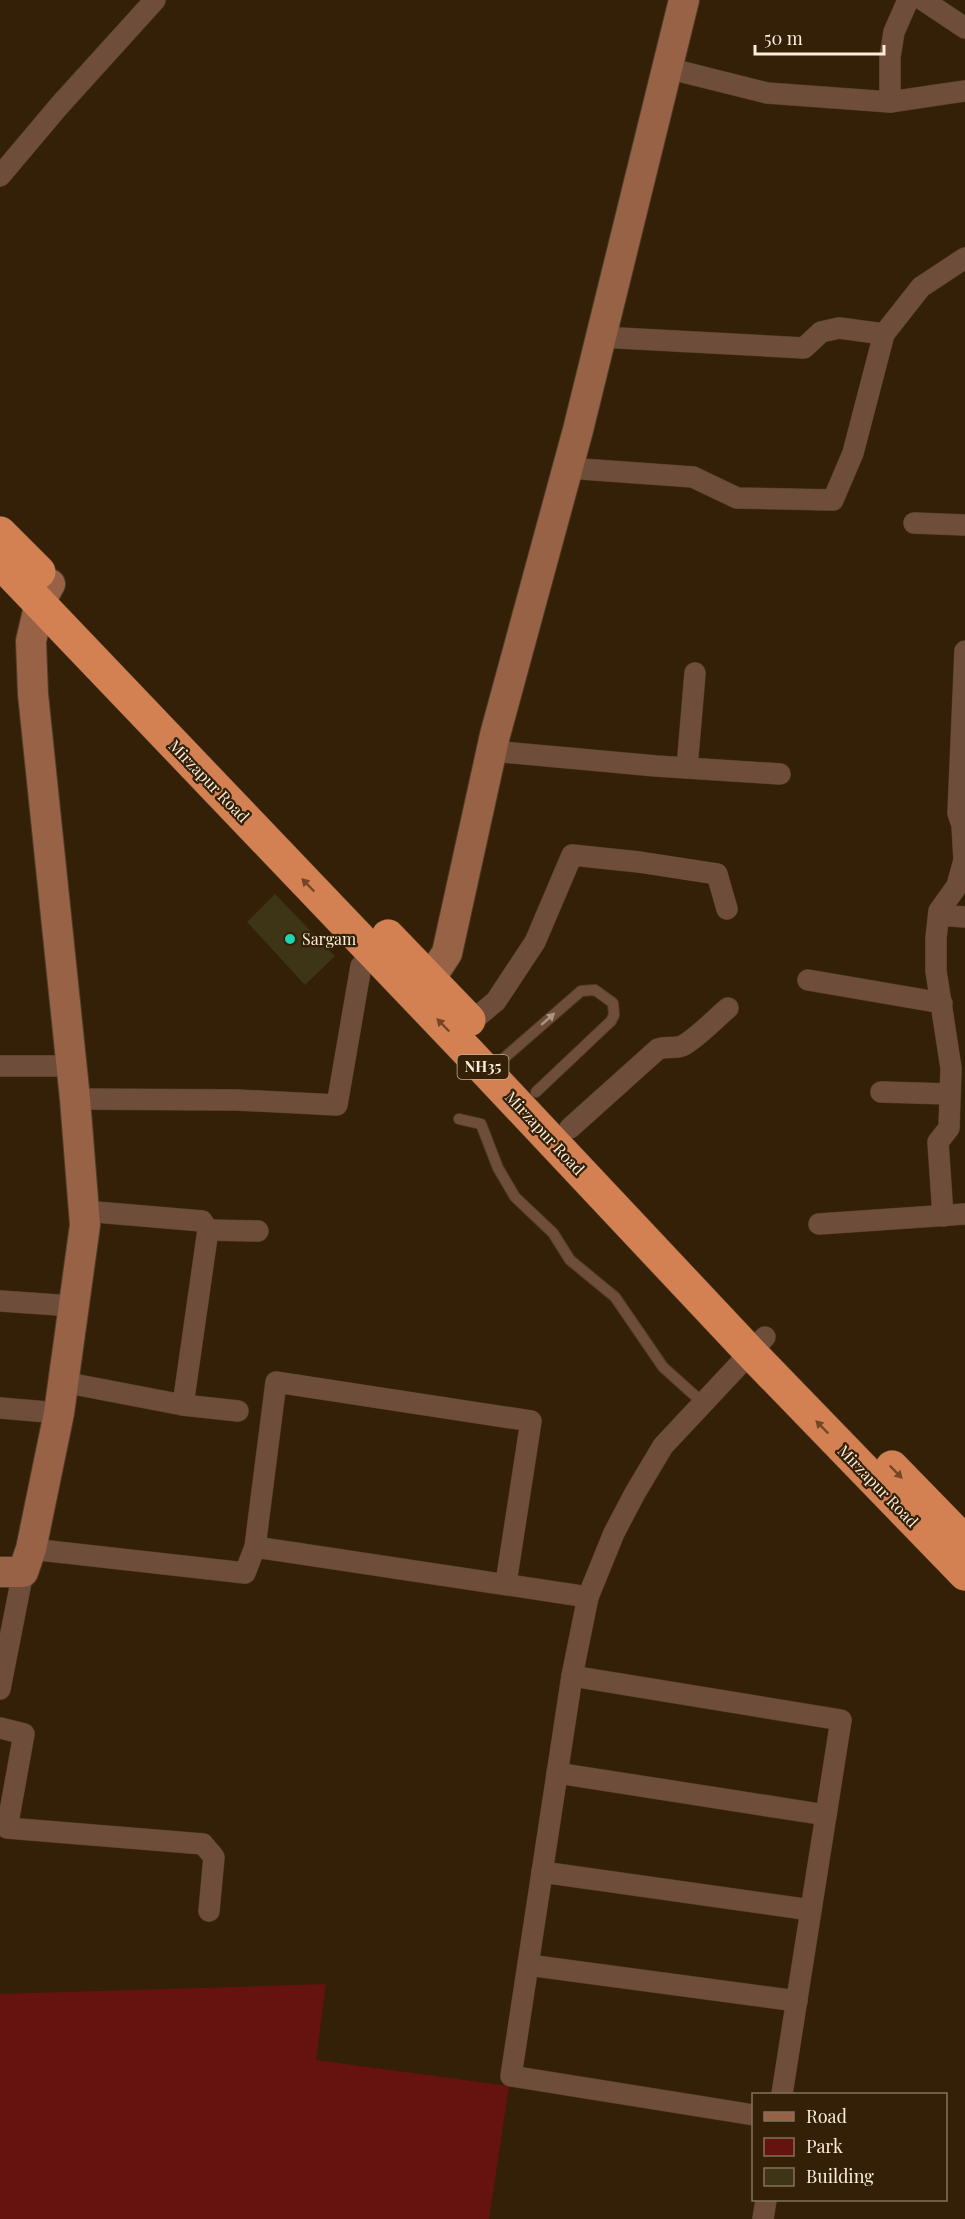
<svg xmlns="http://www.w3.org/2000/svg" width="965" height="2219" font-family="'Playfair Display',serif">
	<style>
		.green { fill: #66120f }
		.building { fill: #3e3416 }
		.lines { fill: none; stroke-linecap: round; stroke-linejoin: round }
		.lane-casing { stroke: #503d25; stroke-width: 12 }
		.street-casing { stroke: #503d25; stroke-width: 22 }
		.secondary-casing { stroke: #503d25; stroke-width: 32 }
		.highway-casing { stroke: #503d25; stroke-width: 34 }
		.lane { stroke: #6e4d3b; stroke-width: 10 }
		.street { stroke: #6e4d3b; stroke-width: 21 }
		.secondary { stroke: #976245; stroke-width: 30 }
		.highway { stroke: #d38052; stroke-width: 33 }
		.oneway { fill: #744625 }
		.oneway2 { fill: #ad9584 }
		.poi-dot { fill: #1cd5b1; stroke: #342007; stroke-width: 2 }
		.labels { text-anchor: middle; stroke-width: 4.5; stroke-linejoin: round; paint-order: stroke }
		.shield { fill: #342007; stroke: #bfb09e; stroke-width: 1.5 }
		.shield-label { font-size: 15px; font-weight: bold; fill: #faedde }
		.street-label { font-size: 16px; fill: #faedde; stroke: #342007 }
		.poi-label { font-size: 16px; fill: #faedde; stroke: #342007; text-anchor: start }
	</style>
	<rect width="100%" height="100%" fill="#342007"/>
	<polygon class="green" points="326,1984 316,2060 509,2086 489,2219 0,2219 0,1994"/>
	<polygon class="building" points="275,894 335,956 305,985 247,922"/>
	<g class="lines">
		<g class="lane-casing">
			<g id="lane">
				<polyline points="504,1058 581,991 595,990 613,1003 614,1015 611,1021 536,1092"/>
				<polyline points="459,1119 481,1124 498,1168 515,1197 553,1233 570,1260 615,1297 663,1367 703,1403"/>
			</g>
		</g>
		<g class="street-casing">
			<g id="street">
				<polyline points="923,0 965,28"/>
				<polyline points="667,68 767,93 890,102 965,91"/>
				<polyline points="890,102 890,57 894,32 908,0"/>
				<polyline points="0,176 59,106 155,0"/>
				<polyline points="600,337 804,348 821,332 839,328 884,334"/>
				<polyline points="567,468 693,477 737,498 833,500 853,453 884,334 921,287 965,258"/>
				<polyline points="914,523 965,525"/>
				<polyline points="491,751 656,766 780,774"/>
				<polyline points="687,768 695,673"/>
				<polyline points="939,915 965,917"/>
				<polyline points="808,980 942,1003"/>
				<polyline points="471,1022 496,1001 535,942 572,855 639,862 717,874 727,909"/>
				<polyline points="0,1066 72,1066"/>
				<polyline points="881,1092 950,1094"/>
				<polyline points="75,1099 237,1100 337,1105 361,966 382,945"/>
				<path d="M570,1128l88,-79c8,-3 16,0 24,-3 13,-6 34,-28 46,-38"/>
				<polyline points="943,1216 938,1142 949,1128 951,1068 936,971 936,938 939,911 957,886 964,860 962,825 958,813 965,651"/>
				<polyline points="819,1224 965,1214"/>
				<polyline points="208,1230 258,1231"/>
				<polyline points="0,1301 73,1306"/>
				<polyline points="63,1382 183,1405 208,1230 202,1221 84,1211"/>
				<polyline points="183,1405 238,1411"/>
				<polyline points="0,1408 59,1413"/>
				<polyline points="255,1547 588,1597"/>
				<polyline points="31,1549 245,1573 255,1547 276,1382 531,1421 506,1583"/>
				<polyline points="572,1676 841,1720 782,2094"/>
				<polyline points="0,1689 23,1572"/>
				<polyline points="0,1728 24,1734 7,1828 203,1844 214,1857 209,1911"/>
				<polyline points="557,1773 826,1815"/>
				<polyline points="542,1872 811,1910"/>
				<polyline points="528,1965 797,2001"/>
				<polyline points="754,2115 511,2076 572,1676 588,1597 614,1533 635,1493 663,1446 765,1337"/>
				<polyline points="763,2219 766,2200"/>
			</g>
		</g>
		<g class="secondary-casing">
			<g id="secondary">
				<polyline points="430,979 447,953 495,735 578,430 684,0"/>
				<polyline points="0,1572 23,1572 31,1549 59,1413 85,1225 75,1099 33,694 31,641 40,602 50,584"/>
			</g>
		</g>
		<g class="highway-casing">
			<g id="highway">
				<polyline points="0,533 39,572"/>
				<polyline points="0,562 469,1053 750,1352 965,1574"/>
				<polyline points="388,936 469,1020"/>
				<polyline points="892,1467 965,1542"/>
			</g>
		</g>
		<use href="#lane" class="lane"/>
		<use href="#street" class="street"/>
		<use href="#secondary" class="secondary"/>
		<use href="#highway" class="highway"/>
	</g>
	<defs><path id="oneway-solid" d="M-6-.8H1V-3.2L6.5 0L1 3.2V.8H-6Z" transform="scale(1.5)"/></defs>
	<g class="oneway">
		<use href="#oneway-solid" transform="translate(308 885) rotate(-134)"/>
		<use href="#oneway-solid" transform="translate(443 1025) rotate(-134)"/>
		<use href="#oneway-solid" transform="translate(822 1427) rotate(-134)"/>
		<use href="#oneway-solid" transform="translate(896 1472) rotate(46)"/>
	</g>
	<use class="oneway2" href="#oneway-solid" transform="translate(548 1019) rotate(-41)"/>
	<circle class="poi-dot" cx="290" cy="939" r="6"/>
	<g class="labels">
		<rect class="shield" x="457.5" y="1055" width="51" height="24" rx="4.5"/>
		<g class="shield-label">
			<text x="483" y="1072">NH35</text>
		</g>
		<g class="street-label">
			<text transform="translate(209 781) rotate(46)" y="6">Mirzapur Road</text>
			<text transform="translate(545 1133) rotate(47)" y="6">Mirzapur Road</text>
			<text transform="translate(878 1486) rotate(46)" y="6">Mirzapur Road</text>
		</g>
		<g class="poi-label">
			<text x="302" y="945">Sargam</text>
		</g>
	</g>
	<rect x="752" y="2093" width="195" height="108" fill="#342007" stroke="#83725d" stroke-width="1.5"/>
	<rect x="764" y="2112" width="30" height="9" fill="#976245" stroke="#83725d" stroke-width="1.5"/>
	<text x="806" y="2123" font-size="18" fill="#faedde">Road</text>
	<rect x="764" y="2138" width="30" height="18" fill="#66120f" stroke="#83725d" stroke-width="1.5"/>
	<text x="806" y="2153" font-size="18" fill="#faedde">Park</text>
	<rect x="764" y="2168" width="30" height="18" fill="#3e3416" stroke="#83725d" stroke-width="1.5"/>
	<text x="806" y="2183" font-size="18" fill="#faedde">Building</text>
	<path d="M755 45v9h129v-9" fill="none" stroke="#faedde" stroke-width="3"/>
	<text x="764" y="45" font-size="18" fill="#faedde" stroke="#342007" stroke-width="4.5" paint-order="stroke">50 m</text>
</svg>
